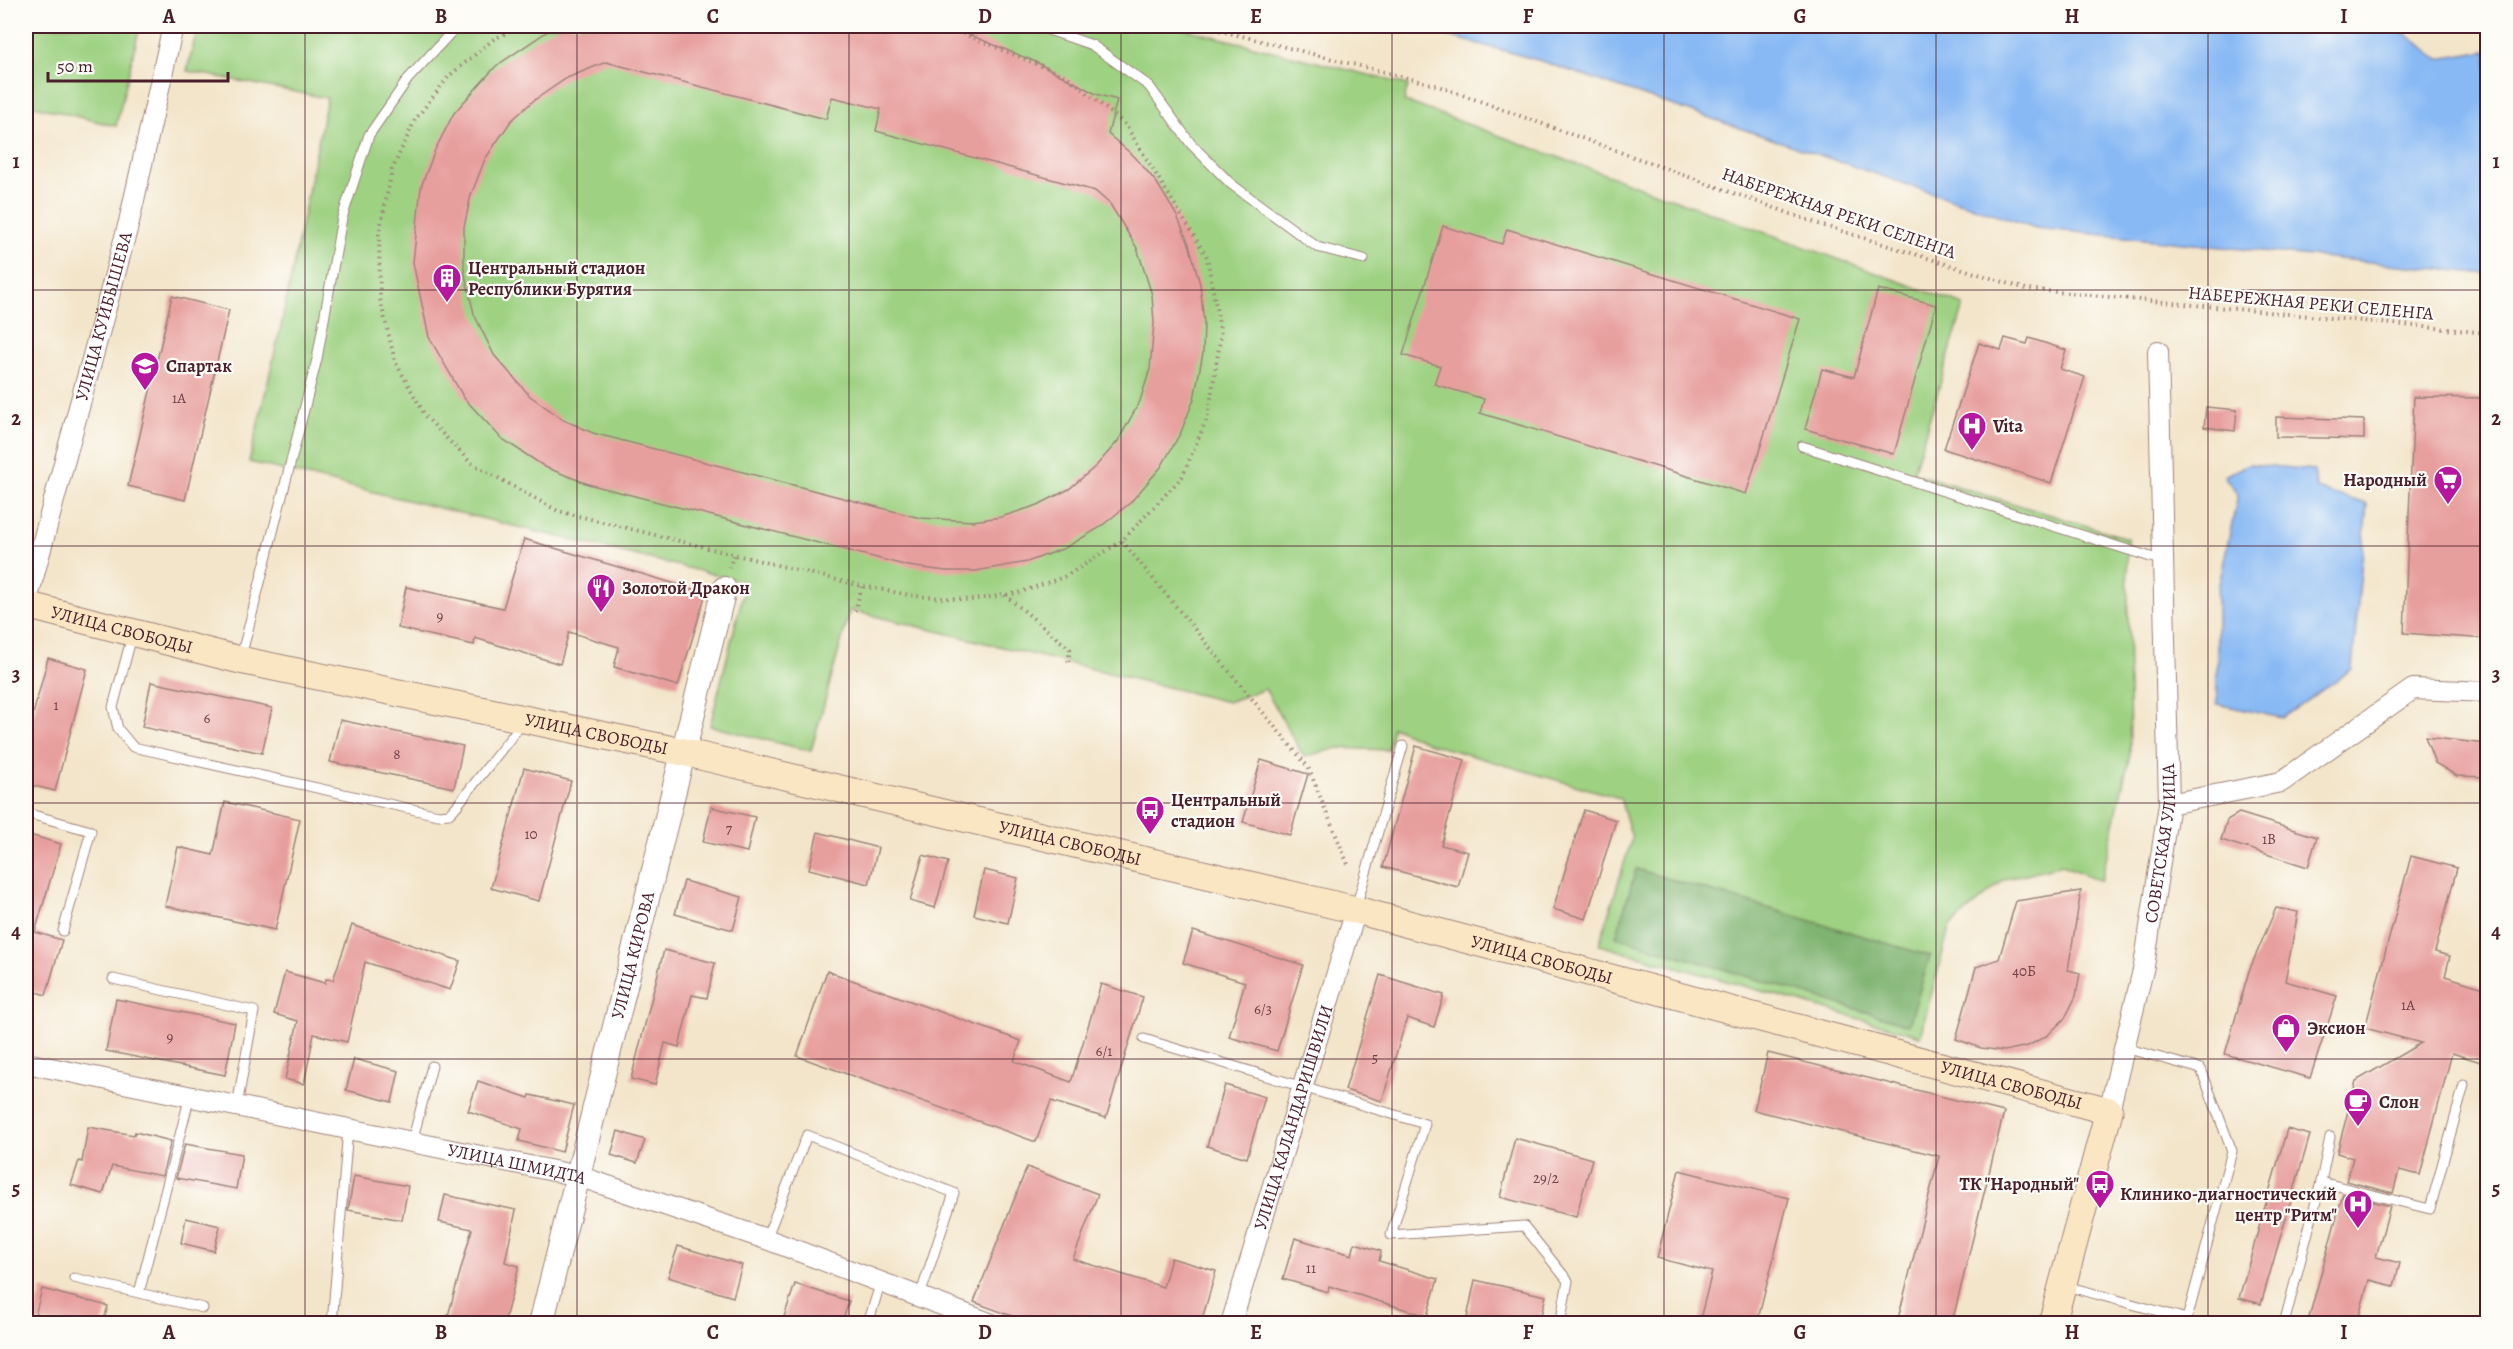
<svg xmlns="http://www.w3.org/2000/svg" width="2513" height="1349" font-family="Alegreya,serif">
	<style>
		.green { fill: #9ed182; stroke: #747856; stroke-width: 1.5 }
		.forest { fill: #7eb370; stroke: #64694e; stroke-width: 1.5 }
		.water { fill: #88b9f4; stroke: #696c90; stroke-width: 1.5 }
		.building { fill: #e79f9d; fill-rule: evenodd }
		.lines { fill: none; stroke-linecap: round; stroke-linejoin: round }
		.service-casing { stroke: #9e827a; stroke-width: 11 }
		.minor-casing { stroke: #9e827a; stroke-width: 22 }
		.tertiary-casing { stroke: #9e827a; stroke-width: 26 }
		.secondary-casing { stroke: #9e827a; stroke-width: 29 }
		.path { stroke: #9e827a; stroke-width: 4; stroke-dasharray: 1.5 4.5; stroke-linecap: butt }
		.service { stroke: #fff; stroke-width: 9 }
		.minor { stroke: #fff; stroke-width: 20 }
		.tertiary { stroke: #fff; stroke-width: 24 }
		.secondary { stroke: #fbe6c4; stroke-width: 27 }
		.grid { fill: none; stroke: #4a1f2b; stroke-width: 1.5; stroke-opacity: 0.55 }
		.labels { text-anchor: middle; stroke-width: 4.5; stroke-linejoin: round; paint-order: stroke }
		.number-label { font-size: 15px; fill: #713f48 }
		.street-label { font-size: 18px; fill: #4a1f2b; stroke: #fdfcf7 }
		.poi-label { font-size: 18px; font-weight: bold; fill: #4a1f2b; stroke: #fdfcf7; text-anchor: start }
		.neatline { fill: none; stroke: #4a1f2b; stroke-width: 2 }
		.grid-label { font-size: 20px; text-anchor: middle; font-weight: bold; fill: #4a1f2b }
	</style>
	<rect width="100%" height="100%" fill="#fdfcf7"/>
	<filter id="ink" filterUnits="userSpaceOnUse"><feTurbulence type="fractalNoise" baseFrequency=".0167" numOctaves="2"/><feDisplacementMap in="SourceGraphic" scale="12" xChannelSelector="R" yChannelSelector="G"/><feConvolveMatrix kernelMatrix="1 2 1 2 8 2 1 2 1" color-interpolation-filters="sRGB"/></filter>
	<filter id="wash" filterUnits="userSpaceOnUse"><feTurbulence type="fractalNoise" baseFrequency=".008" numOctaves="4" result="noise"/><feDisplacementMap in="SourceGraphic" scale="24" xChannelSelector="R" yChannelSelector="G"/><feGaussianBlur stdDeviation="1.35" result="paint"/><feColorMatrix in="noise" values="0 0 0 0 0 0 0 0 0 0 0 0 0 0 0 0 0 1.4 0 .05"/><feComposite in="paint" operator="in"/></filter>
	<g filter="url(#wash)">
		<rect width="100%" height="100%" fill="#f3e5ca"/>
		<g class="green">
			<polygon points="26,26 140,26 116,126 26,104"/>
			<polygon points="198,26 1173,26 1408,85 1404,101 1964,305 1913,473 2127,538 2130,754 2101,881 2062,865 2005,879 1950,926 1920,1036 1599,945 1632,838 1620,798 1431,744 1393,727 1388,750 1338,748 1304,757 1265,689 1228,702 850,610 811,751 710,726 746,582 249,462 282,322 327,98 187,71"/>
		</g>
		<polygon class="forest" points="1636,869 1930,956 1909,1025 1616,937"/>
		<g class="water">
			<polygon points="1412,26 2395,26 2439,59 2487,51 2487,274 2036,228 1538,60"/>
			<polygon points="2249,464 2314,470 2317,489 2367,504 2352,669 2282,718 2217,704 2217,594 2238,495 2224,476"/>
		</g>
		<g id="blocks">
			<g class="building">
				<path d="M562,26h386l88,36 60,32 21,6 -9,34 27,23 22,26 20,33 12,28 11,40 4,39 -1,30 -9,46 -13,33 -20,35 -31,36 -31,25 -34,20 -38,14 -51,9h-30l-38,-5 -320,-82 -43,-17 -44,-29 -37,-40 -35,-61 -16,-74 8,-76 14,-37 19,-37 42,-47 52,-35zM606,62l220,57 6,-22 49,12 -5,22 219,60 15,13 27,44 15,47 2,28 -4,46 -10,32 -22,40 -22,25 -27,23 -31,16 -37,12 -28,4 -53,-3 -327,-85 -29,-13 -34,-24 -36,-41 -20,-41 -10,-44v-43l7,-32 14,-36 26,-38 22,-20 34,-23z"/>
				<polygon points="1443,226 1502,244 1507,229 1800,319 1746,494 1480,413 1484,399 1434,384 1440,366 1403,355"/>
				<polygon points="1878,289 1936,305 1894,454 1805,429 1822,369 1854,377"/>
				<polygon points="172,296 229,310 185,500 128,486"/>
				<polygon points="2005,338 2027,344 2029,338 2066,350 2060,369 2085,377 2051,483 1944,449 1979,343 2001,350"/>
				<polygon points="2414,397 2487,398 2487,639 2404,633"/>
				<polygon points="2206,407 2237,410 2235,431 2204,427"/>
				<polygon points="2276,417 2364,420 2364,439 2276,437"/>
				<polygon points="524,539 706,593 678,686 614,667 619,647 569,632 560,664 475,638 474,645 398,628 406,587 503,608"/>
				<polygon points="48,658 87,669 55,791 26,784 26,741"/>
				<polygon points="151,682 272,708 262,753 142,727"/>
				<polygon points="340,720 463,746 454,788 330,762"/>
				<polygon points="2425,737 2487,744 2487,777 2457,776 2435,763"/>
				<polygon points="1416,746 1465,760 1441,845 1468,852 1458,887 1383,867"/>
				<polygon points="1261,760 1308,774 1290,835 1243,822"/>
				<polygon points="524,768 571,781 539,901 491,888"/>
				<polygon points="225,802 300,819 275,930 165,906 178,847 213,855"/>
				<polygon points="711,807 755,817 747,852 703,842"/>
				<polygon points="1584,810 1616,820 1586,919 1553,909"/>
				<polygon points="2239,813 2317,837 2308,867 2221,840 2227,820"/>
				<polygon points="818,832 878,848 869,884 809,869"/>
				<polygon points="26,834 61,844 35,932 62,940 46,995 26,989"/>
				<polygon points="923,855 948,862 935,908 910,901"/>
				<polygon points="2411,856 2457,868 2435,952 2450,956 2445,976 2487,989 2487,1064 2452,1053 2420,1175 2399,1170 2393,1193 2346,1181 2353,1158 2337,1153 2356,1081 2421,1043 2365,1028"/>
				<polygon points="984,870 1018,878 1008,923 974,915"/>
				<polygon points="684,881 742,897 733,930 675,914"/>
				<polygon points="2081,891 2068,970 2080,973 2076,996 2065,1018 2048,1035 2028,1046 2004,1051 1981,1048 1956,1039 1976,967 1999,959 2016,901"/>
				<polygon points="2276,908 2298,912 2285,981 2337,996 2310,1078 2225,1054 2249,971"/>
				<polygon points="352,925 460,961 450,990 365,962 347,1042 314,1034 304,1084 285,1079 298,1021 274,1014 285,972 325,983 326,979 333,980"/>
				<polygon points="1193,931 1303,965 1277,1051 1229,1037 1245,982 1183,963"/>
				<polygon points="664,950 715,963 707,998 692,995 679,1047 665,1043 655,1085 631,1079"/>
				<polygon points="827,971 1021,1041 1014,1061 1071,1082 1101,984 1143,997 1106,1118 1051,1101 1036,1142 797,1056"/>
				<polygon points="1380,975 1444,995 1434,1027 1407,1018 1382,1101 1345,1090"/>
				<polygon points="116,999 235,1023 225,1075 106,1051"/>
				<polygon points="1768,1053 2004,1112 1952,1323 1897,1323 1939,1156 1754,1110"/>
				<polygon points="354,1059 399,1071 392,1102 346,1090"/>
				<polygon points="478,1081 529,1098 530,1095 574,1105 562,1152 519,1141 522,1129 468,1111"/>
				<polygon points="1225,1085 1265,1097 1247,1158 1207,1146"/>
				<polygon points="88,1127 134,1135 135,1132 171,1141 162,1176 112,1166 103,1194 71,1185 79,1161 82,1162"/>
				<polygon points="2287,1129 2310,1135 2261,1304 2239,1298"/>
				<polygon points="618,1131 645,1140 637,1163 611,1155"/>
				<polygon points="1515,1138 1592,1159 1576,1217 1500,1197"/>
				<polygon points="185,1144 242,1154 236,1189 176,1178"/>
				<polygon points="1027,1167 1098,1194 1073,1259 1163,1287 1171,1258 1216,1271 1201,1323 1031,1323 974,1302"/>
				<polygon points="1679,1170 1789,1198 1757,1323 1699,1323 1712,1272 1657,1258"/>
				<polygon points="354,1176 408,1186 402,1220 348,1210"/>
				<polygon points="2343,1194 2390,1206 2376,1257 2400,1263 2394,1286 2369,1280 2357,1323 2318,1323 2308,1321"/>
				<polygon points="445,1195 516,1210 505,1262 519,1266 504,1323 446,1323 472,1229 439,1222"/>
				<polygon points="186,1218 220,1226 214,1251 181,1243"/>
				<polygon points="1295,1238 1352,1255 1355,1243 1381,1251 1379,1261 1438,1279 1427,1316 1329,1286 1328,1292 1283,1279"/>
				<polygon points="678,1246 742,1265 733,1297 668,1277"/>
				<polygon points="1475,1280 1546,1296 1539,1323 1466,1323"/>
				<polygon points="795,1284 849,1301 842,1323 782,1323"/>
				<polygon points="42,1289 108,1306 103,1323 33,1323"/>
			</g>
		</g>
	</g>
	<g filter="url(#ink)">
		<use href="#blocks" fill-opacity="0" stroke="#9e827a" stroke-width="1.5"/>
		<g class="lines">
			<g class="service-casing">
				<g id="service">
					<polyline points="1037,26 1092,45 1149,86 1191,144 1231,184 1317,247 1364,259"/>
					<polyline points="1802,446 2163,561"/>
					<polyline points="132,636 113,707 118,729 133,747 438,815 449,814 455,808 524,721"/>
					<polyline points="241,657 317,359 342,218 369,135 408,79 457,26"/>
					<polyline points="26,813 91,831 63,931"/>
					<polyline points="1356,907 1403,746"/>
					<polyline points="113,979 254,1011 237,1106"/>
					<polyline points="1144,1039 1425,1124 1391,1235 1524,1226 1568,1281 1560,1324"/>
					<polyline points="190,1096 139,1293 203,1308"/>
					<polyline points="412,1142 432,1066"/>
					<polyline points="2321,1182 2430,1209 2464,1085"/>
					<polyline points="766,1239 807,1135 954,1193 920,1296"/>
					<polyline points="74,1278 139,1293"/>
					<polyline points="2066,1286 2187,1319 2232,1151 2201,1069 2125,1048"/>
					<polyline points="332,1324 348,1129"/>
					<polyline points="868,1324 881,1281"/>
					<polyline points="2284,1324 2321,1182 2330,1137"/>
				</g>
			</g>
			<g class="minor-casing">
				<g id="minor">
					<path id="s1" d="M26,604l103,-382 44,-196"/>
					<polyline points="2169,804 2281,782 2413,689 2488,692"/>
					<path id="s2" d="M26,1063l552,113 188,63 226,85"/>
					<path id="s3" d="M2109,1111l35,-145 25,-162 -11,-453"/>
					<path id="s4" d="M1231,1324l125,-414"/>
				</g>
			</g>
			<g class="tertiary-casing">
				<g id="tertiary">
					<path id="s5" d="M541,1324l183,-735"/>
				</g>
			</g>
			<g class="secondary-casing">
				<g id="secondary">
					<path id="s6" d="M26,605l214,55 443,92 673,158 753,201 -57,213"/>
				</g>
			</g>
			<g class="path">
				<polyline points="521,26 494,39 449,76 415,120 392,170 379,234 380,299 395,361 426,417 471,463 558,511 862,586 915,596 971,600 1018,593 1066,576 1122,541 1182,477 1208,416 1221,335 1207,257 1125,124 1068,77 945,26"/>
				<polyline points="1202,26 1435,85 1819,224 2026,289 2488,333"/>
				<polyline points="1122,541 1308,767 1349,867"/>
				<polyline points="729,568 734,555"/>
				<polyline points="1005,595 1070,649 1068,664"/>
				<polyline points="855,611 862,586"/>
			</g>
			<use href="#service" class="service"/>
			<use href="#minor" class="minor"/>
			<use href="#tertiary" class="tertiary"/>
			<use href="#secondary" class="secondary"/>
		</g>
	</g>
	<path class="grid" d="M305,26v1298M577,26v1298M849,26v1298M1121,26v1298M1392,26v1298M1664,26v1298M1936,26v1298M2208,26v1298M26,290h2462M26,546h2462M26,803h2462M26,1059h2462"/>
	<defs>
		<g id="building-pin" transform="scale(1.5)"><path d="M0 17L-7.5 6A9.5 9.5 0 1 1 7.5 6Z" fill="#b5179e" stroke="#fdfcf7"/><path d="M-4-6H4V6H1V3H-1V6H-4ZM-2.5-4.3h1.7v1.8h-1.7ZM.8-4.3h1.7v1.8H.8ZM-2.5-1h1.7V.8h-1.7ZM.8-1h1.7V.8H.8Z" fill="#fff"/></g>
		<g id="university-pin" transform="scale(1.5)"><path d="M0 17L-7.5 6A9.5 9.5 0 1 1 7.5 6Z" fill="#b5179e" stroke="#fdfcf7"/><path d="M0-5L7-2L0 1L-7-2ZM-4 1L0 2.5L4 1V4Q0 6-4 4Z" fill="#fff"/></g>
		<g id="hospital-pin" transform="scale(1.5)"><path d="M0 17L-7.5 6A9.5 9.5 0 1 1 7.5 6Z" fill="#b5179e" stroke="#fdfcf7"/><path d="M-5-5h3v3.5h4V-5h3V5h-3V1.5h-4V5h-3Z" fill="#fff"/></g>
		<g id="supermarket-pin" transform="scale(1.5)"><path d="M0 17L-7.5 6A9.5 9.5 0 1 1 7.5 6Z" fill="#b5179e" stroke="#fdfcf7"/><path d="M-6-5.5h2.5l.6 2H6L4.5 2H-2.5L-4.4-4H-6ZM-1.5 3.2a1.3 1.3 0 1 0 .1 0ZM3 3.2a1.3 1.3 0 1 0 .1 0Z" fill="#fff"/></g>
		<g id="restaurant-pin" transform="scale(1.5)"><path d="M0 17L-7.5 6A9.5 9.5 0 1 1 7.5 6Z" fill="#b5179e" stroke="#fdfcf7"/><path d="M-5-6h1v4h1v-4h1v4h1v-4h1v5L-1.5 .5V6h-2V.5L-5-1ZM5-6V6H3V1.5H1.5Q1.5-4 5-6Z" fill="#fff"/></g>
		<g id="bus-pin" transform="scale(1.5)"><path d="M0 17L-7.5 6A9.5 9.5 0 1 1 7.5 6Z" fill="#b5179e" stroke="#fdfcf7"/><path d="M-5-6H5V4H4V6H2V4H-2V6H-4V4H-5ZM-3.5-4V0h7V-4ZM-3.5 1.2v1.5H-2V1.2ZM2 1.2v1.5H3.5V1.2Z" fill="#fff"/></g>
		<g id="shop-pin" transform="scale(1.5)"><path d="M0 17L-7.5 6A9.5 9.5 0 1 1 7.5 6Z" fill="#b5179e" stroke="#fdfcf7"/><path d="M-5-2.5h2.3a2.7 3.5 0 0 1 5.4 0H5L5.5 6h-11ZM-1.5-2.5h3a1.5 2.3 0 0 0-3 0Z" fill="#fff"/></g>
		<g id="cafe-pin" transform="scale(1.5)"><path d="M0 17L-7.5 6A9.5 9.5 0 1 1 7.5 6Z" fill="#b5179e" stroke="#fdfcf7"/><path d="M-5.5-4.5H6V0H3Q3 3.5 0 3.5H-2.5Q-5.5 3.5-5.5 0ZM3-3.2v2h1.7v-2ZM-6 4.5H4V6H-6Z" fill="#fff"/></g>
	</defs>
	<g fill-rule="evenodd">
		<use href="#building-pin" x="447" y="278"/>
		<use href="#university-pin" x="145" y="366"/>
		<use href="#hospital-pin" x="1972" y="426"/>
		<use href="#supermarket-pin" x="2448" y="480"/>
		<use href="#restaurant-pin" x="601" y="588"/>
		<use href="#bus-pin" x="1150" y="810"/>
		<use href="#shop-pin" x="2286" y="1028"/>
		<use href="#cafe-pin" x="2358" y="1102"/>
		<use href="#bus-pin" x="2100" y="1184"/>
		<use href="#hospital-pin" x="2358" y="1204"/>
	</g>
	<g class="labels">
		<g class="number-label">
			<text x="179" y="403">1А</text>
			<text x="440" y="621">9</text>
			<text x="56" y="710">1</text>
			<text x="207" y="723">6</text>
			<text x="397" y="759">8</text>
			<text x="729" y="834">7</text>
			<text x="531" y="839">10</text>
			<text x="2269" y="844">1В</text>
			<text x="2024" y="976">40Б</text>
			<text x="2408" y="1010">1А</text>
			<text x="1263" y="1014">6/3</text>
			<text x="170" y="1042">9</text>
			<text x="1104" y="1056">6/1</text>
			<text x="1375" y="1063">5</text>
			<text x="1546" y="1183">29/2</text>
			<text x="1311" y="1273">11</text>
		</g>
		<g class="street-label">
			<text transform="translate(1839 213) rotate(19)" y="6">НАБЕРЕЖНАЯ РЕКИ СЕЛЕНГА</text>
			<text transform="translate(2311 303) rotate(5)" y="6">НАБЕРЕЖНАЯ РЕКИ СЕЛЕНГА</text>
			<text dy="6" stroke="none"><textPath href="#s1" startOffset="298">УЛИЦА КУЙБЫШЕВА</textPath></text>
			<text dy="6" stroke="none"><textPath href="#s6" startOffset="99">УЛИЦА СВОБОДЫ</textPath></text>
			<text dy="6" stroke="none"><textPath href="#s6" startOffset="585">УЛИЦА СВОБОДЫ</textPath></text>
			<text dy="6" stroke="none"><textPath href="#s6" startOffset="1071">УЛИЦА СВОБОДЫ</textPath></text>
			<text dy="6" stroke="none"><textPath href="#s3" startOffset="273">СОВЕТСКАЯ УЛИЦА</textPath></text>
			<text dy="6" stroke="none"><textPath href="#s5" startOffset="380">УЛИЦА КИРОВА</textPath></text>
			<text dy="6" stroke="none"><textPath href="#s6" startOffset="1557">УЛИЦА СВОБОДЫ</textPath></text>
			<text dy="6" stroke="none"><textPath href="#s6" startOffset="2043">УЛИЦА СВОБОДЫ</textPath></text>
			<text dy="6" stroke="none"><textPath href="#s4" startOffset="216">УЛИЦА КАЛАНДАРИШВИЛИ</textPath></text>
			<text dy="6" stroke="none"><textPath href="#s2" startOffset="501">УЛИЦА ШМИДТА</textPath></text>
		</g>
		<g class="poi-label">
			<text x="468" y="274">Центральный стадион<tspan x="468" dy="21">Республики Бурятия</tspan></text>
			<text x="166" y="372">Спартак</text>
			<text x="1993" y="432">Vita</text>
			<text x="2427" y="486" text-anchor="end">Народный</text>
			<text x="622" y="594">Золотой Дракон</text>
			<text x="1171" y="806">Центральный<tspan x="1171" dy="21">стадион</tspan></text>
			<text x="2307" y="1034">Эксион</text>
			<text x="2379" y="1108">Слон</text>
			<text x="2079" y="1190" text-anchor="end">ТК "Народный"</text>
			<text x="2337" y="1200" text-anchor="end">Клинико-диагностический<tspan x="2337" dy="21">центр "Ритм"</tspan></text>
		</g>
	</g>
	<rect width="2513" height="1349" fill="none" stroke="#fdfcf7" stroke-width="66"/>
	<path d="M48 72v9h180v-9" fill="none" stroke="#4a1f2b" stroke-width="3"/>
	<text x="57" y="72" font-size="18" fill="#4a1f2b" stroke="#fdfcf7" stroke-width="4.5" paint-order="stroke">50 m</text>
	<rect x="33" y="33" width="2447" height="1283" class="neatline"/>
	<g class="grid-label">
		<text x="169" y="23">A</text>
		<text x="441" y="23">B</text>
		<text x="713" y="23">C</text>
		<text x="985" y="23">D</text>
		<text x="1256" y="23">E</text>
		<text x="1528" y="23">F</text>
		<text x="1800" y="23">G</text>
		<text x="2072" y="23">H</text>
		<text x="2344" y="23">I</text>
		<text x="16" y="168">1</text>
		<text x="2496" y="168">1</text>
		<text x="16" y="425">2</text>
		<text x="2496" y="425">2</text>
		<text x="16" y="681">3</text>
		<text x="2496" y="681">3</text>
		<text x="16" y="938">4</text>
		<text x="2496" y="938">4</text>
		<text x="16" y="1195">5</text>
		<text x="2496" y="1195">5</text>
		<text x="169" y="1339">A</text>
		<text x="441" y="1339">B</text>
		<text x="713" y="1339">C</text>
		<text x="985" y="1339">D</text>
		<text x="1256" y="1339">E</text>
		<text x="1528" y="1339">F</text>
		<text x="1800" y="1339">G</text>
		<text x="2072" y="1339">H</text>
		<text x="2344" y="1339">I</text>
	</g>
</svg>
